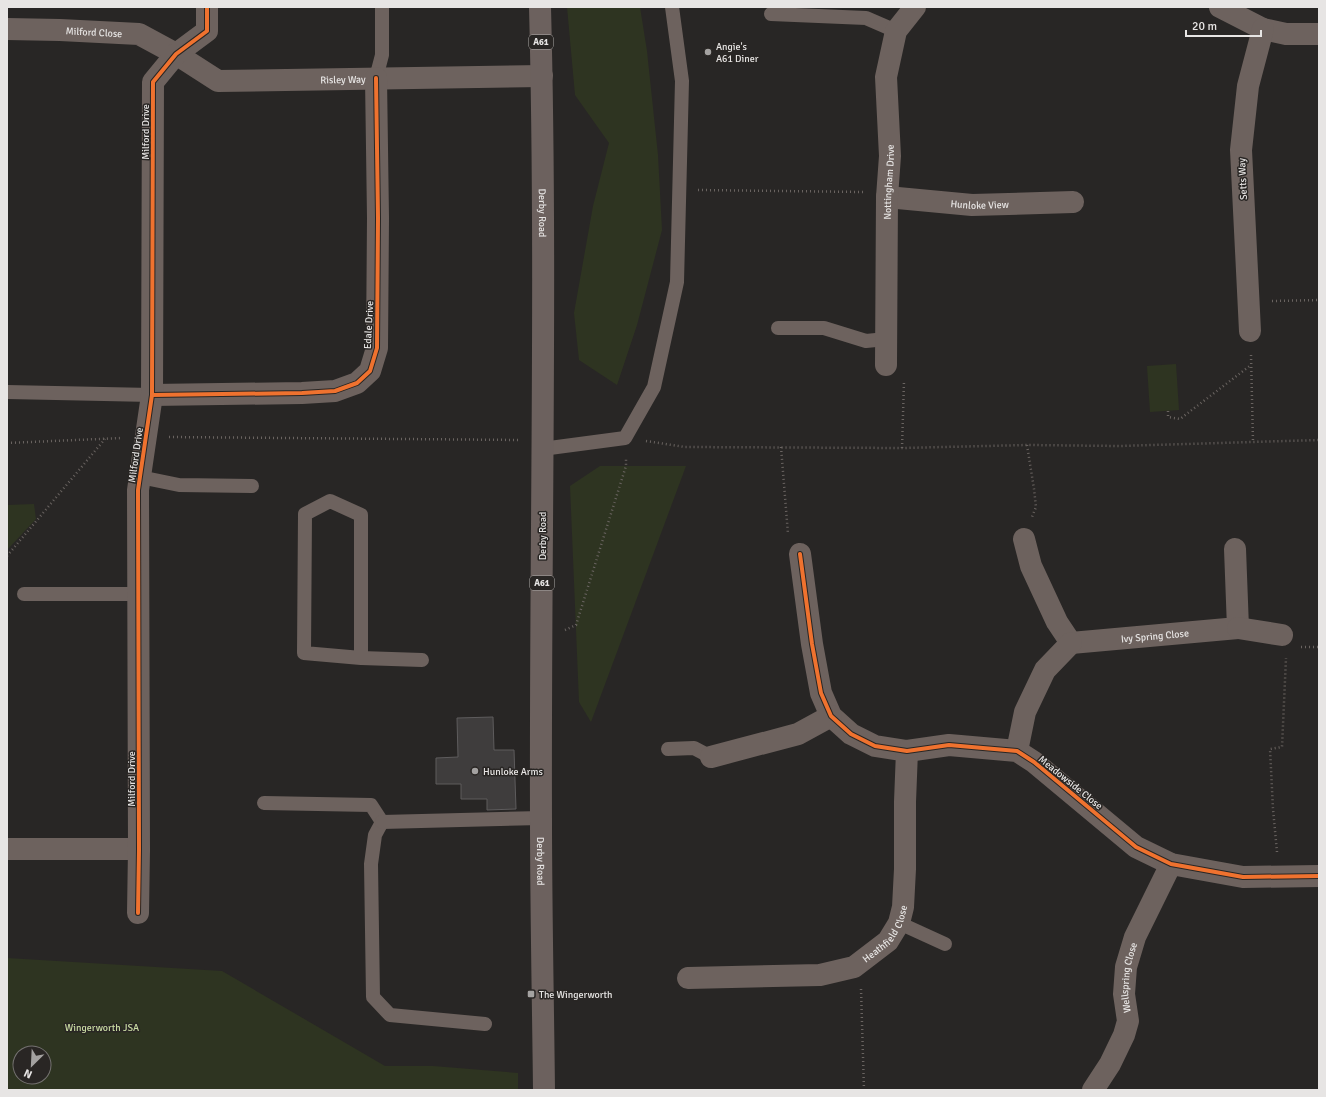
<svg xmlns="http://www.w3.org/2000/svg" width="1326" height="1097" font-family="Signika,sans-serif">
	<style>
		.green { fill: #2e3421; fill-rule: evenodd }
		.building { fill: #3f3d3d; stroke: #5e5c5d }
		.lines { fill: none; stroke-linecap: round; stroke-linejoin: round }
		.path { stroke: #6a6461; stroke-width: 2.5; stroke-dasharray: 1 3; stroke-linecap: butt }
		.service { stroke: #6d625e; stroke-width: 14 }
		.minor { stroke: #6d625e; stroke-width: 22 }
		.trunk { stroke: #6c615e; stroke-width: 22 }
		.cycleway-casing { stroke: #292624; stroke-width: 6 }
		.cycleway { stroke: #ef722f; stroke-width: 4 }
		.poi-dot { fill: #a4a2a1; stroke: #292624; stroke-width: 1.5 }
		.labels { text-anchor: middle; stroke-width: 3; stroke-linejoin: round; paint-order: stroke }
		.shield { fill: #292624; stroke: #aeacaa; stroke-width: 1 }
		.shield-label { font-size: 9px; font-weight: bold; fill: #e7e5e4 }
		.street-label { font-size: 10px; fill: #e7e5e4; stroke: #292624 }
		.poi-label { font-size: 10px; fill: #e7e5e4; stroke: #292624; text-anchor: start }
		.park-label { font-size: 10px; fill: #cbdda4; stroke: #292624 }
	</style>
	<rect width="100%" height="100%" fill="#282625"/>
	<g class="green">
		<polygon points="567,7 640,7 647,51 658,155 662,230 637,325 617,385 579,360 574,313 593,206 609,143 575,95"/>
		<polygon points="1176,364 1179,410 1150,412 1147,366"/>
		<polygon points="600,466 686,466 591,722 579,702 570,486"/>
		<polygon points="34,504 36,519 7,550 7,505"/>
		<path d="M7,958l215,13 163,95h48l85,7v17h-511zM20,1053h24v24h-24z"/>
	</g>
	<polygon class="building" points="493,717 494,750 514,750 516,809 487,810 487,799 461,799 461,784 436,784 436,758 458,757 457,718"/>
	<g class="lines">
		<g class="path">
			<polyline points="698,190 863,192"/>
			<polyline points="1272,301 1319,300"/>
			<polyline points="1251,355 1253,442"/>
			<polyline points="1168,411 1168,417 1180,419 1251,365"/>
			<polyline points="169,437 520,440"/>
			<polyline points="646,441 685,447 902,448 1027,445 1120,446 1319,440"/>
			<polyline points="7,443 122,438"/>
			<polyline points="1027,445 1034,489 1036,507 1032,517"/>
			<polyline points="781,447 788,534"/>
			<polyline points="902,448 904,381"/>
			<polyline points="7,556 105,439"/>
			<polyline points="565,630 576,625 626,466 626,457"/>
			<polyline points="1301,647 1319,647"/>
			<polyline points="1277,852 1273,809 1270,749 1282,747 1286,658"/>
			<polyline points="861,989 864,1090"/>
		</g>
		<g class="service">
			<polyline points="771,14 866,18 896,31"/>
			<polyline points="376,78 382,55 382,7"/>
			<polyline points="778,328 824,328 866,341 886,339"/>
			<polyline points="7,392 152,395"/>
			<polyline points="542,449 625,438 654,387 677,282 682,81 672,7"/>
			<polyline points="140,477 179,485 252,486"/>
			<polyline points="24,594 138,594"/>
			<polyline points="361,658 361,515 330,501 305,514 304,653 361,658 422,660"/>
			<polyline points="668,749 694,748 711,757"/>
			<polyline points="264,803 371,805 382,822"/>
			<polyline points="382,822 375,835 371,864 373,997 390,1015 485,1024"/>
			<polyline points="382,822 541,818"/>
			<polyline points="899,923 945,944"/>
		</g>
		<g class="minor">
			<polyline points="1220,7 1263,29 1286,34 1319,34"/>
			<path id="s1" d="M7,29l53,1 79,4 37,20 42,27 324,-5"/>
			<path id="s2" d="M887,197l85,8 101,-3"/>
			<polyline points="1250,331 1241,150 1248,86 1263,29"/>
			<path id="s3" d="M886,365l1,-168 3,-41 -4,-79 10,-46 19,-24"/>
			<polyline points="152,395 302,393 335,391 357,383 370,371 377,348 378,218 376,78"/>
			<path id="s4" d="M1024,539l7,27 26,56 14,21 167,-15 -3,-79"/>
			<polyline points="800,554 812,644 821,693 831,716 851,734 875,746 907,751 949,745 1017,751 1034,762 1136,847 1171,864 1243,877 1319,876"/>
			<polyline points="1238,628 1282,635"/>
			<polyline points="1017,751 1025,712 1045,670 1071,643"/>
			<polyline points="711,757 798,734 831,716"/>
			<polyline points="7,849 139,849"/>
			<polyline points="138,913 139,849 138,490 152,395 153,82 176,54 207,31 207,7"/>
			<path id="s5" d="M688,978l132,-3 34,-8 34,-26 11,-18 4,-16 2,-38v-67l2,-51"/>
			<path id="s6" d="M1093,1090l17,-26 14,-29 4,-14 -4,-27 2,-27 9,-30 36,-73"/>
		</g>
		<path class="trunk" id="s7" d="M540,7c7,270 0,541 1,811 0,91 2,181 3,272"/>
		<g class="cycleway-casing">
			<g id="cycleway">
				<polyline points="152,395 302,393 335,391 357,383 370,371 377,348 378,218 376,78"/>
				<polyline points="800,554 812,644 821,693 831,716 851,734 875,746 907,751 949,745 1017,751 1034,762 1136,847 1171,864 1243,877 1319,876"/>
				<polyline points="138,913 139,849 138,490 152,395 153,82 176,54 207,31 207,7"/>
			</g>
		</g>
		<use href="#cycleway" class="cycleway"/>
	</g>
	<g class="poi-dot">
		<circle cx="708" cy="52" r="4"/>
		<circle cx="475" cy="771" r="4"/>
		<rect x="527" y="990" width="8" height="8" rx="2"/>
	</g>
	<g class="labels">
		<g class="shield">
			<rect x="529" y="35" width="24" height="14" rx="3"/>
			<rect x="530" y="576" width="24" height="14" rx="3"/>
		</g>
		<g class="shield-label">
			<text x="541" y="45">A61</text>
			<text x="542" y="586">A61</text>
		</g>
		<g class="street-label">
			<text dy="4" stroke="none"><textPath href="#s1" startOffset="87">Milford Close</textPath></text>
			<text dy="4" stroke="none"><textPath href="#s1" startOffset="349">Risley Way</textPath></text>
			<text transform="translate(145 132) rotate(-90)" y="4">Milford Drive</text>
			<text transform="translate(1242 179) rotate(-93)" y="4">Setts Way</text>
			<text dy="4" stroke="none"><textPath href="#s3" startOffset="183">Nottingham Drive</textPath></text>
			<text dy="4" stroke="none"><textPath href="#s2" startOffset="93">Hunloke View</textPath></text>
			<text dy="4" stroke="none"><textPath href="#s7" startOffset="206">Derby Road</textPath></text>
			<text transform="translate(368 325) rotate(-87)" y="4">Edale Drive</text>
			<text transform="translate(135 455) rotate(-82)" y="4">Milford Drive</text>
			<text transform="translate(542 536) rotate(-90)" y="4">Derby Road</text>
			<text dy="4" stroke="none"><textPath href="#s4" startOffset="199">Ivy Spring Close</textPath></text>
			<text transform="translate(131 779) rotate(-90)" y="4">Milford Drive</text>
			<text transform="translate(1071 782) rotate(39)" y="4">Meadowside Close</text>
			<text dy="4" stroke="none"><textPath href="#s7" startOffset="854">Derby Road</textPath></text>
			<text dy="4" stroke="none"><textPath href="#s5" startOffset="214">Heathfield Close</textPath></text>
			<text dy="4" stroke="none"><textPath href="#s6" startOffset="122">Wellspring Close</textPath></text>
		</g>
		<g class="poi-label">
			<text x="716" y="50">Angie's<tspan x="716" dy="12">A61 Diner</tspan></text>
			<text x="483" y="775">Hunloke Arms</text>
			<text x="539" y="998">The Wingerworth</text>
		</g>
		<g class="park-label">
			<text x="102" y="1031">Wingerworth JSA</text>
		</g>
	</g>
	<rect width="1326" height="1097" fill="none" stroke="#e7e5e4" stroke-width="16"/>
	<g transform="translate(32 1065) rotate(204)"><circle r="19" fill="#292624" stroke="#757271"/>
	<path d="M0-3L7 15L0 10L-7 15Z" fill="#a4a2a1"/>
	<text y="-6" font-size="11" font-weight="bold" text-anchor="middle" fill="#e7e5e4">N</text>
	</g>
	<path d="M1186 30v6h75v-6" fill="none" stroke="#e7e5e4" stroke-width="2"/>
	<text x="1192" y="30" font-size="12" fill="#e7e5e4" stroke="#292624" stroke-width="3" paint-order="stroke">20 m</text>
</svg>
